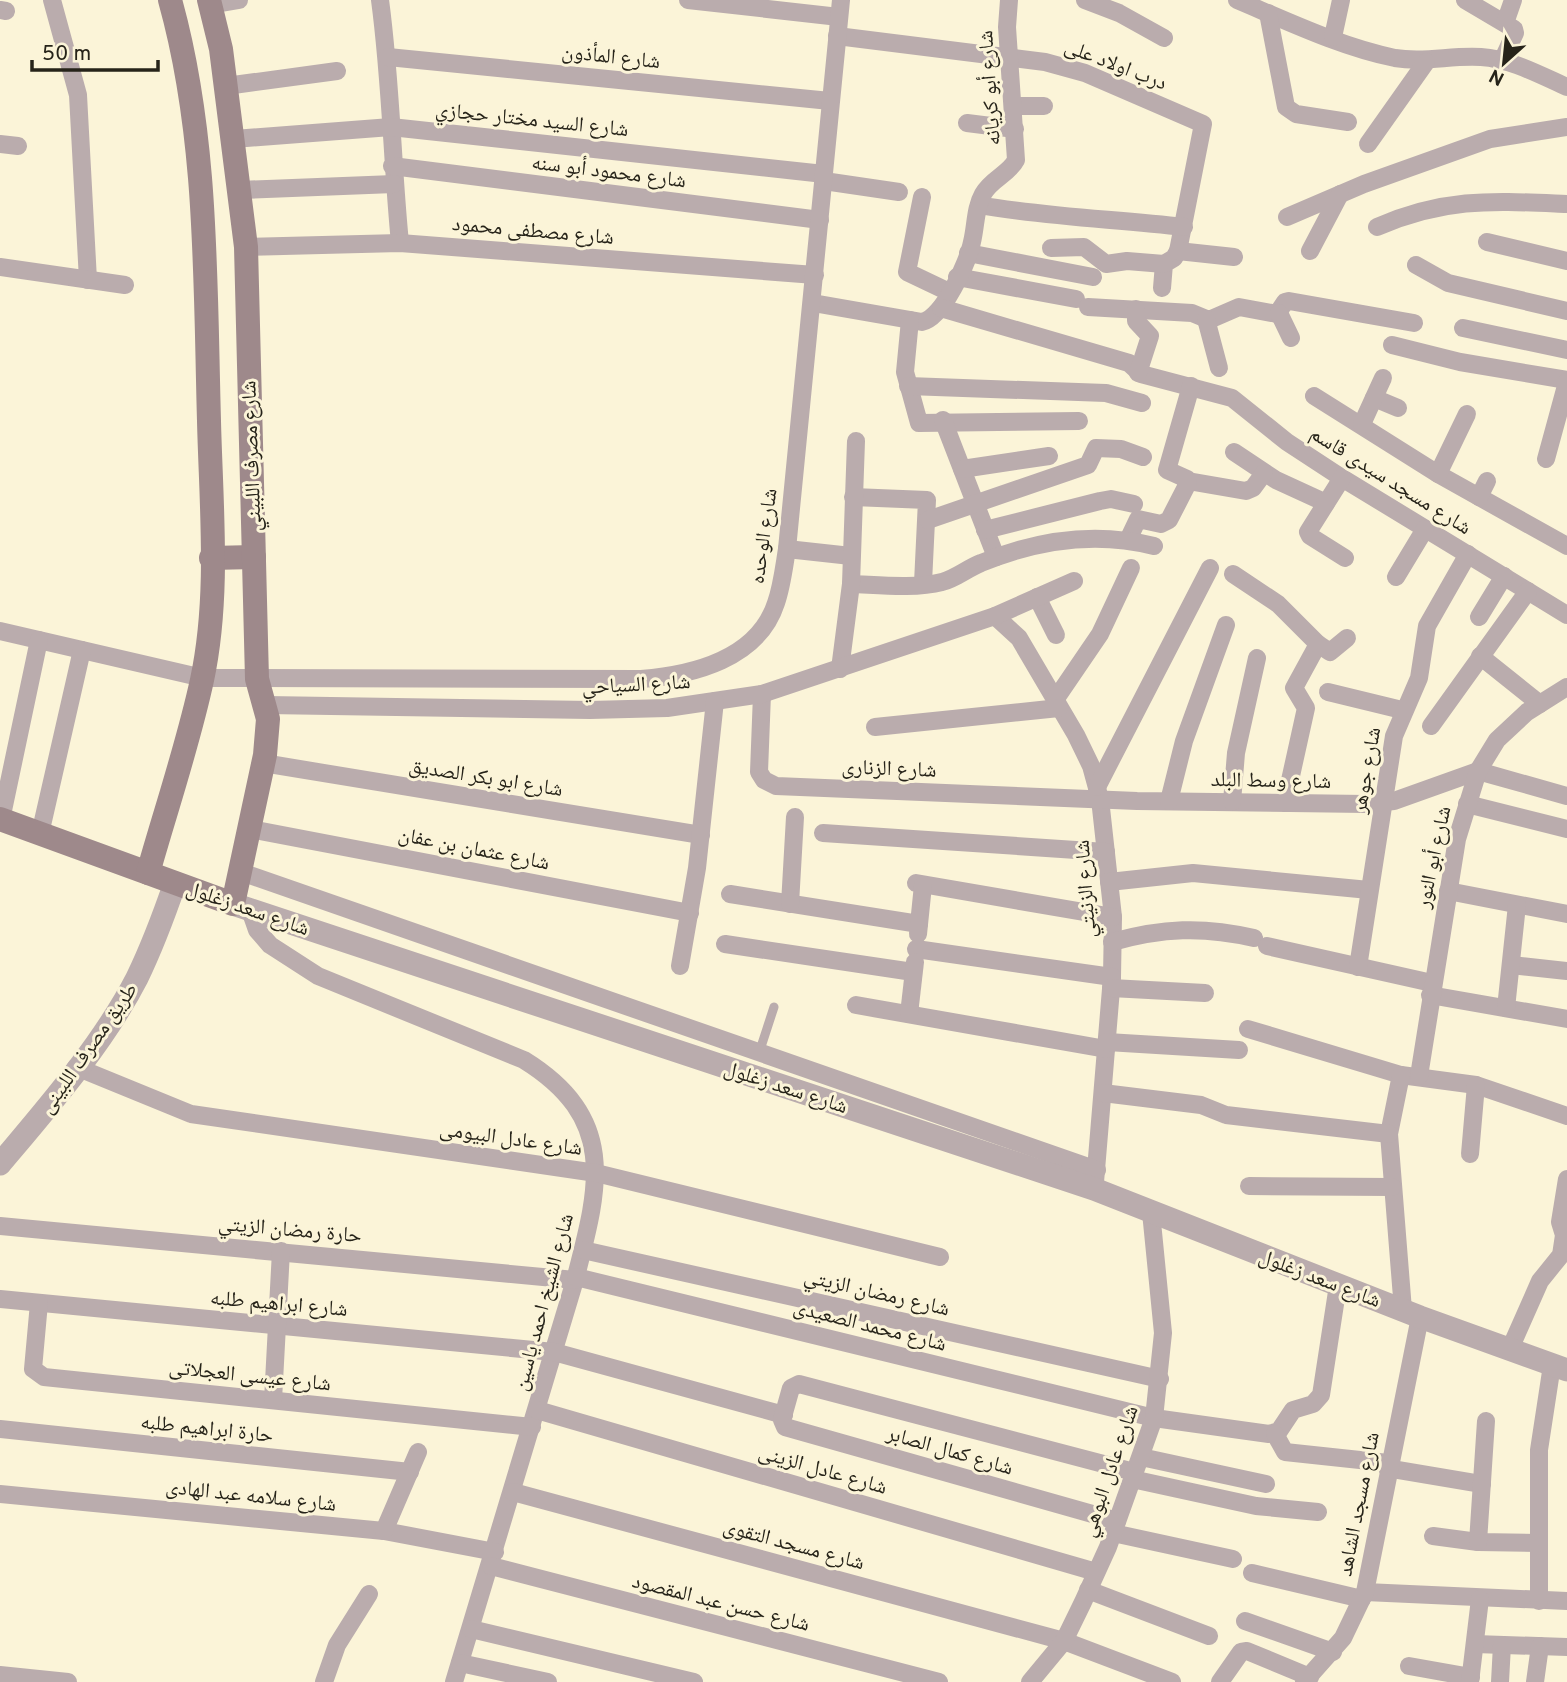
<svg xmlns="http://www.w3.org/2000/svg" width="1567" height="1682" font-family="Overpass,'Noto Naskh Arabic',sans-serif">
	<style>
		.lines { fill: none; stroke-linecap: round; stroke-linejoin: round }
		.service { stroke: #baacad; stroke-width: 9 }
		.minor { stroke: #baacad; stroke-width: 18 }
		.tertiary { stroke: #baacad; stroke-width: 23 }
		.secondary { stroke: #9e898b; stroke-width: 24 }
		.labels { text-anchor: middle; stroke-width: 6; stroke-linejoin: round; paint-order: stroke }
		.street-label { font-size: 21px; fill: #262319; stroke: #fbf4d8 }
	</style>
	<rect width="100%" height="100%" fill="#fbf4d8"/>
	<g class="lines">
		<polyline class="service" points="759,1053 774,1007"/>
		<g class="minor">
			<polyline points="52,0 78,95 88,280"/>
			<path d="M380,0c11,81 12,162 20,243"/>
			<polyline points="688,0 839,17"/>
			<polyline points="1085,0 1119,13 1164,38"/>
			<path d="M1237,0c50,21 104,47 158,58 30,5 56,-3 86,-1 30,2 59,18 86,30"/>
			<polyline points="1465,0 1514,29 1515,33 1502,61"/>
			<polyline points="210,5 239,0"/>
			<polyline points="0,10 6,11"/>
			<polyline points="1268,13 1286,107 1296,114 1348,122"/>
			<polyline points="1505,23 1513,0"/>
			<polyline points="837,36 1045,62 1085,73 1203,124 1178,251 1174,258 1164,264 1162,288"/>
			<polyline points="1333,37 1341,0"/>
			<polyline points="388,57 830,101"/>
			<polyline points="226,86 337,71"/>
			<polyline points="1013,106 1044,106"/>
			<polyline points="967,123 1015,129"/>
			<polyline points="234,139 391,127 824,174"/>
			<polyline points="0,144 18,146"/>
			<polyline points="1368,144 1426,62"/>
			<polyline points="392,166 820,220"/>
			<polyline points="824,181 899,192"/>
			<polyline points="240,190 394,184"/>
			<polyline points="922,197 907,272 949,292"/>
			<path d="M979,205c68,12 136,14 205,22"/>
			<polyline points="1287,217 1364,184 1490,139 1567,127"/>
			<path d="M1377,227c69,-30 117,-26 190,-23"/>
			<polyline points="1487,242 1567,261"/>
			<polyline points="246,247 400,243 815,275"/>
			<polyline points="1051,248 1084,247 1106,264 1127,261 1164,264"/>
			<polyline points="1178,251 1234,257"/>
			<polyline points="1310,251 1340,194"/>
			<polyline points="968,253 1093,277"/>
			<polyline points="1416,265 1448,283 1567,311"/>
			<polyline points="0,267 125,285"/>
			<polyline points="957,277 1076,299"/>
			<path d="M813,303l109,19c21,-4 46,-60 50,-80 4,-16 3,-34 11,-48 8,-15 26,-20 33,-34l-9,-133 2,-27"/>
			<polyline points="1088,307 1192,313 1209,320 1239,307 1277,314 1285,302 1289,301 1414,323"/>
			<polyline points="941,308 1129,363 1141,374 1232,398 1287,442 1342,478 1567,615"/>
			<polyline points="1136,309 1136,321 1150,336 1138,373"/>
			<polyline points="1279,313 1291,338"/>
			<polyline points="1206,319 1219,368"/>
			<polyline points="910,320 905,372 919,423 1079,421"/>
			<polyline points="1463,328 1567,350"/>
			<polyline points="1392,345 1460,362 1567,380"/>
			<polyline points="908,386 1106,393 1142,403"/>
			<polyline points="1314,396 1438,474 1567,546"/>
			<polyline points="1374,398 1398,408"/>
			<polyline points="943,420 996,557"/>
			<polyline points="1362,424 1383,378"/>
			<polyline points="1234,452 1276,480 1326,503"/>
			<polyline points="1546,459 1567,382"/>
			<polyline points="962,469 1049,456"/>
			<polyline points="1438,474 1467,414"/>
			<polyline points="1342,478 1308,532 1310,536 1345,558"/>
			<polyline points="1188,481 1246,491 1253,488 1264,473"/>
			<polyline points="853,497 927,500 923,583"/>
			<polyline points="1479,497 1487,481"/>
			<polyline points="928,520 1088,465 1096,448 1121,449 1143,457"/>
			<polyline points="985,530 1100,501 1111,499 1134,504"/>
			<polyline points="1128,540 1138,519 1161,524 1169,520 1188,483 1187,479 1167,470 1191,386"/>
			<polyline points="787,549 851,556"/>
			<polyline points="1233,574 1278,604 1318,644 1294,688 1306,708 1285,803"/>
			<polyline points="1396,577 1425,529"/>
			<path d="M851,584c28,1 64,5 91,-2 13,-3 26,-14 39,-19 56,-23 114,-32 173,-17"/>
			<polyline points="1037,597 1056,635"/>
			<polyline points="995,616 1019,638 1076,735 1091,766 1100,799 1113,917 1112,977 1095,1182"/>
			<polyline points="1479,617 1504,576"/>
			<path d="M0,631l203,47 438,1c52,-4 117,-20 135,-76 6,-17 8,-36 11,-54l54,-549"/>
			<polyline points="1318,644 1330,652 1347,638"/>
			<polyline points="1480,656 1540,704"/>
			<polyline points="840,669 851,584 856,441"/>
			<polyline points="1328,692 1402,710"/>
			<polyline points="762,694 759,772 764,780 776,786 1137,801 1366,804 1394,801 1478,771"/>
			<polyline points="1055,700 1100,634 1131,568"/>
			<polyline points="266,705 590,710 667,708 762,694 995,616 1074,581"/>
			<polyline points="1431,726 1528,591"/>
			<polyline points="875,727 1059,708"/>
			<polyline points="263,763 701,835"/>
			<polyline points="1478,771 1567,796"/>
			<polyline points="1097,787 1210,568"/>
			<polyline points="1169,801 1184,741 1226,625"/>
			<polyline points="1232,802 1236,753 1257,658"/>
			<polyline points="1467,804 1567,829"/>
			<polyline points="1,820 39,640"/>
			<polyline points="250,829 690,913"/>
			<polyline points="823,833 1106,852"/>
			<polyline points="40,834 82,650"/>
			<polyline points="241,872 1097,1170"/>
			<polyline points="1109,882 1193,873 1369,890"/>
			<polyline points="916,883 1113,917"/>
			<polyline points="1448,891 1567,914"/>
			<polyline points="730,894 919,924"/>
			<polyline points="790,904 795,817"/>
			<path d="M250,910l7,20 13,15 48,31 206,84c95,59 75,127 51,220l-121,402"/>
			<polyline points="918,934 923,885"/>
			<path d="M1112,942c50,-14 91,-16 142,-4"/>
			<polyline points="725,944 913,972"/>
			<polyline points="1267,946 1432,983"/>
			<polyline points="916,949 1112,977"/>
			<polyline points="1511,965 1567,971"/>
			<polyline points="680,966 697,868 715,701"/>
			<polyline points="1358,967 1394,736 1419,678 1427,626 1468,554"/>
			<polyline points="1111,988 1205,993"/>
			<polyline points="1430,995 1567,1019"/>
			<polyline points="856,1005 1106,1049"/>
			<polyline points="1506,1008 1517,905"/>
			<polyline points="909,1014 915,962"/>
			<polyline points="1248,1029 1401,1075 1476,1085 1567,1116"/>
			<polyline points="1107,1042 1239,1050"/>
			<polyline points="76,1067 191,1114 596,1173 940,1257"/>
			<polyline points="1401,1075 1389,1134 1403,1310"/>
			<polyline points="1419,1076 1457,839 1478,771 1497,740 1527,712 1567,687"/>
			<polyline points="1103,1093 1201,1105 1226,1115 1389,1134"/>
			<polyline points="1470,1154 1476,1085"/>
			<polyline points="1249,1186 1392,1187"/>
			<polyline points="0,1226 575,1280"/>
			<polyline points="583,1250 1160,1379"/>
			<polyline points="576,1277 1154,1418 1269,1434 1279,1431 1293,1410 1313,1404 1321,1395 1338,1285"/>
			<polyline points="0,1299 554,1352 784,1415"/>
			<polyline points="39,1303 33,1369 44,1377 532,1427"/>
			<polyline points="1510,1349 1540,1281 1561,1255 1564,1235 1560,1222 1567,1179"/>
			<polyline points="273,1400 281,1251"/>
			<polyline points="537,1410 1096,1572"/>
			<polyline points="0,1429 410,1472"/>
			<polyline points="1275,1434 1285,1452 1388,1463"/>
			<polyline points="1141,1457 1266,1484"/>
			<polyline points="1387,1468 1482,1484"/>
			<polyline points="1132,1479 1256,1506 1318,1512"/>
			<polyline points="513,1492 1064,1641 1172,1682"/>
			<polyline points="0,1494 384,1531 495,1552"/>
			<polyline points="1117,1521 785,1427 782,1420 791,1388 799,1384 1134,1472"/>
			<polyline points="384,1531 418,1452"/>
			<polyline points="1113,1533 1233,1559"/>
			<polyline points="1433,1536 1478,1542 1538,1543"/>
			<polyline points="1478,1542 1486,1421"/>
			<polyline points="491,1566 939,1682"/>
			<polyline points="1252,1573 1362,1599"/>
			<polyline points="1088,1590 1209,1636"/>
			<polyline points="1365,1592 1567,1601"/>
			<polyline points="1539,1601 1539,1450 1552,1365"/>
			<polyline points="1245,1621 1333,1652"/>
			<polyline points="471,1629 694,1682"/>
			<polyline points="1475,1644 1567,1647"/>
			<polyline points="460,1663 548,1682"/>
			<polyline points="1409,1666 1471,1677"/>
			<polyline points="0,1675 68,1682"/>
			<polyline points="324,1682 337,1645 369,1594"/>
			<polyline points="1030,1682 1064,1641 1083,1602 1108,1547 1154,1418 1163,1333 1151,1212"/>
			<polyline points="1220,1682 1241,1652 1247,1651 1310,1677"/>
			<polyline points="1304,1682 1343,1638 1365,1592 1420,1317"/>
			<polyline points="1470,1682 1480,1599"/>
			<polyline points="1500,1682 1502,1645"/>
			<polyline points="1535,1682 1540,1646"/>
		</g>
		<g class="tertiary">
			<polyline points="233,904 1094,1189 1420,1317 1567,1370"/>
			<path d="M0,1164c48,-57 103,-120 137,-186 15,-31 27,-63 38,-95"/>
		</g>
		<g class="secondary">
			<polyline points="211,558 254,557"/>
			<polyline points="0,819 233,904 265,755 268,719 257,679 246,247 221,49 209,0"/>
			<path d="M148,873c18,-64 40,-128 54,-193 18,-84 9,-175 7,-259 -4,-141 -1,-285 -39,-421"/>
		</g>
	</g>
	<g class="labels">
		<g class="street-label">
			<text transform="translate(611 56) rotate(6)" y="7">شارع المأذون</text>
			<text transform="translate(1116 64) rotate(21)" y="7">درب اولاد على</text>
			<text transform="translate(989 88) rotate(-94)" y="7">شارع أبو كريانه</text>
			<text transform="translate(532 119) rotate(6)" y="7">شارع السيد مختار حجازي</text>
			<text transform="translate(609 171) rotate(7)" y="7">شارع محمود أبو سنه</text>
			<text transform="translate(533 230) rotate(5)" y="7">شارع مصطفى محمود</text>
			<text transform="translate(251 456) rotate(-92)" y="7">شارع مصرف اللبيني</text>
			<text transform="translate(1391 480) rotate(32)" y="7">شارع مسجد سيدى قاسم</text>
			<text transform="translate(763 536) rotate(-82)" y="7">شارع الوحده</text>
			<text transform="translate(636 684) rotate(-3)" y="7">شارع السياحي</text>
			<text transform="translate(889 768) rotate(2)" y="7">شارع الزنارى</text>
			<text transform="translate(1366 770) rotate(-80)" y="7">شارع جوهر</text>
			<text transform="translate(486 777) rotate(9)" y="7">شارع ابو بكر الصديق</text>
			<text transform="translate(1271 780) rotate(1)" y="7">شارع وسط البلد</text>
			<text transform="translate(474 848) rotate(11)" y="7">شارع عثمان بن عفان</text>
			<text transform="translate(1433 857) rotate(-78)" y="7">شارع أبو النور</text>
			<text transform="translate(1085 889) rotate(-94)" y="7">شارع الزنيتي</text>
			<text transform="translate(248 908) rotate(19)" y="7">شارع سعد زغلول</text>
			<text transform="translate(88 1048) rotate(-55)" y="7">طريق مصرف اللبينى</text>
			<text transform="translate(786 1087) rotate(18)" y="7">شارع سعد زغلول</text>
			<text transform="translate(511 1138) rotate(8)" y="7">شارع عادل البيومى</text>
			<text transform="translate(290 1229) rotate(5)" y="7">حارة رمضان الزيتي</text>
			<text transform="translate(1320 1278) rotate(21)" y="7">شارع سعد زغلول</text>
			<text transform="translate(877 1292) rotate(13)" y="7">شارع رمضان الزيتي</text>
			<text transform="translate(543 1302) rotate(-75)" y="7">شارع الشيخ احمد ياسين</text>
			<text transform="translate(279 1303) rotate(5)" y="7">شارع ابراهيم طلبه</text>
			<text transform="translate(870 1325) rotate(14)" y="7">شارع محمد الصعيدى</text>
			<text transform="translate(250 1375) rotate(6)" y="7">شارع عيسى العجلاتى</text>
			<text transform="translate(207 1428) rotate(6)" y="7">حارة ابراهيم طلبه</text>
			<text transform="translate(950 1450) rotate(16)" y="7">شارع كمال الصابر</text>
			<text transform="translate(823 1469) rotate(16)" y="7">شارع عادل الزينى</text>
			<text transform="translate(1109 1471) rotate(-71)" y="7">شارع عادل البوهي</text>
			<text transform="translate(251 1495) rotate(6)" y="7">شارع سلامه عبد الهادى</text>
			<text transform="translate(1358 1504) rotate(-79)" y="7">شارع مسجد الشاهد</text>
			<text transform="translate(794 1544) rotate(15)" y="7">شارع مسجد التقوى</text>
			<text transform="translate(721 1602) rotate(14)" y="7">شارع حسن عبد المقصود</text>
		</g>
	</g>
	<g transform="translate(1504 63) rotate(207)" stroke="#fbf4d8" stroke-width="5" paint-order="stroke">
	<path d="M0-5L12 26L0 18L-12 26Z" fill="#262319"/>
	<text y="-10" font-size="19" font-weight="bold" text-anchor="middle" fill="#262319">N</text>
	</g>
	<path d="M32 60v10h126v-10" fill="none" stroke="#262319" stroke-width="3.5"/>
	<text x="42" y="60" font-size="21" fill="#262319" stroke="#fbf4d8" stroke-width="5" paint-order="stroke">50 m</text>
</svg>
